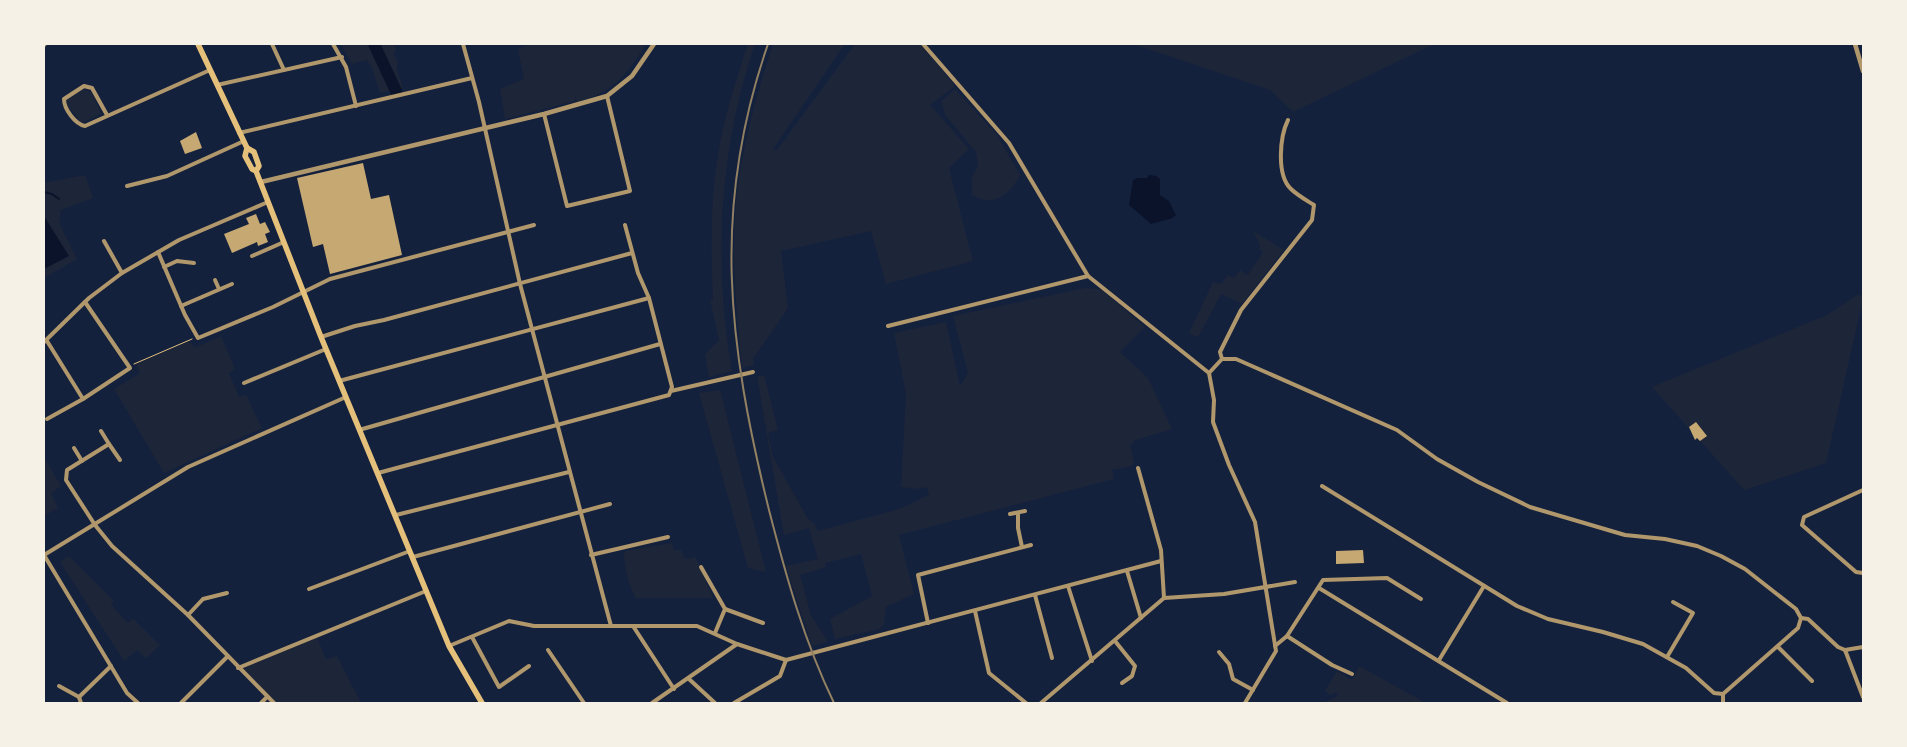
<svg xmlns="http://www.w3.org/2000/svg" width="1907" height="747" font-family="Jost,sans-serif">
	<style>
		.green { fill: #1d2539 }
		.water { fill: #0b132b }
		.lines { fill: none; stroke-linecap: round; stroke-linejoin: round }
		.stream { stroke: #0b132b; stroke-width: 2 }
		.river { stroke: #0b132b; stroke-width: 12 }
		.building { fill: #c6a872 }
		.path { stroke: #e5c07b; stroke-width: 1 }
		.minor { stroke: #b1986c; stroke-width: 4 }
		.tertiary { stroke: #b1986c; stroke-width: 4.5 }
		.trunk { stroke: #e5c07b; stroke-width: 5.5 }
		.rail { stroke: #918062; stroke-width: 2 }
	</style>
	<rect width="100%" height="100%" fill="#14213d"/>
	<g class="green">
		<polygon points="341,44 371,44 393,90 380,93 372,68 367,60 352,64"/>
		<polygon points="376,44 394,44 396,51 393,54 398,61 397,69 403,88 398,89"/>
		<path d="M529,44h117c-20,32 -31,47 -69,58l-2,-6v5l-70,18 -5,-30 24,-10 -6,-30z"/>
		<path d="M748,44h7c-36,105 -42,218 -23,327l-23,6 -4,-22 14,-15 -9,-40h3c-2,-48 -3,-98 5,-145 6,-38 18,-75 30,-111z"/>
		<path d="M773,44h72l-72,105 4,1 78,-106h65l35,42 -25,19 39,44 -20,19 24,93 -87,23 -15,-53 -90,20 7,57 -35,51 1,6 -12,3c-6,-61 -12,-122 -4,-183 7,-48 20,-95 35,-141z"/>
		<polygon points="1133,44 1434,44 1293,112 1270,90"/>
		<polygon points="84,89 92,93 101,114 81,123 67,104 67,99"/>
		<path d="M955,89l42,46 23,40c-10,20 -27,33 -48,20v-17l6,-13 -2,-13 -30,-36 -5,-15z"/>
		<polygon points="85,175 93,198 61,210 59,223 77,259 44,278 44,183"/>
		<polygon points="1253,231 1284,250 1242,304 1221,294 1198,337 1189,333 1213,282 1221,284 1228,275 1234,278 1240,270 1248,275 1263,252 1259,249 1260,245"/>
		<polygon points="1085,288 1100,289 1104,292 1145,327 1120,352 1148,378 1172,429 1133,441 1133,444 1130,445 1134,463 1131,466 1112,470 1114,479 899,535 914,594 886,607 884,625 879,629 835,639 830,619 872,596 861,554 825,563 826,567 800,575 811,615 828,642 812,646 786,566 818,559 809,528 784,535 757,376 764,375 778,430 768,433 773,457 808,519 814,523 818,531 899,509 929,495 927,487 919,489 901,487 906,394 894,333 946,322 960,386 968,373 953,316"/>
		<polygon points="1859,294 1863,299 1826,463 1744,490 1652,387 1827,315"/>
		<polygon points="221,336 235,369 229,373 239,397 246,395 262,428 164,473 114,389 140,373 136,364 190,341 194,348"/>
		<polygon points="720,390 766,572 748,568 699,393"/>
		<polygon points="44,457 61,486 51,493 58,508 44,516"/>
		<path d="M672,543l2,7h7l4,9 11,-2 17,41h-77c-5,-7 -15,-40 -11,-47z"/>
		<polygon points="69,556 114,601 111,605 128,623 133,619 160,645 146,658 137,650 124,661 60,562"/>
		<polygon points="316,635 326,659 337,656 361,703 274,703 238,668"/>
		<polygon points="1359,666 1426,703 1322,703 1338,696 1336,692 1330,695 1325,691 1337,671 1352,680"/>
	</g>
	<g class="water">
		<polygon points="1149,175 1156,176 1160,179 1160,195 1169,201 1176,215 1173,218 1151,224 1129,205 1133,180 1137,178 1147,178"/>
		<polygon points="44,216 69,256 44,269"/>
	</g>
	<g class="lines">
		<polyline class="stream" points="44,192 52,194 59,199"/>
		<polyline class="river" points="374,44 396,91"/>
	</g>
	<g class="building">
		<polygon points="196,132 202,148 185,154 180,141"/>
		<polygon points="363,163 371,199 389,195 402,255 330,274 323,244 313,247 297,178"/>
		<polygon points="256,214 260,224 265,222 270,232 265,234 268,242 258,246 257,242 232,253 224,234 249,224 246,218"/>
		<polygon points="1696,422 1707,436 1700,441 1697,438 1695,440 1689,427"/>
		<polygon points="1363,550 1364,563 1336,564 1336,551"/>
	</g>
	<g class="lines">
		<polyline class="path" points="134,364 192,339"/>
		<g class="minor">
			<polyline points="272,44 284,70"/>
			<polyline points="333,44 346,67 356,106"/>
			<polyline points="463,44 479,102 520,284 611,626"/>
			<polyline points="923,44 1009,143 1088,276 1209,373 1214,400 1213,422 1229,465 1255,522 1276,651 1245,703"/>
			<polyline points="44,45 45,44"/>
			<polyline points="217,85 342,57"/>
			<polyline points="544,114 567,206 630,191 607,96"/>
			<path d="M107,115l-15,-27 -8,-2 -20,13c0,10 11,25 21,27l125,-56"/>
			<polyline points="239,133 472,78"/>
			<polyline points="127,186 167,176 244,141"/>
			<polyline points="104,241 122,273"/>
			<polyline points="158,252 185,315 198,338 273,307 330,279 534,225"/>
			<polyline points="252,256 284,242"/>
			<polyline points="164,267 177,261 194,263"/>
			<polyline points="215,280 219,289"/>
			<polyline points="181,306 232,284"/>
			<polyline points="888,326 1088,276"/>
			<polyline points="321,337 355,326 384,320 632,253"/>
			<polyline points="47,341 83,399"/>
			<polyline points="44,342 89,298 122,273 179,240 268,202"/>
			<polyline points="1222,359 1236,359 1397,430 1437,459 1478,482 1530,507 1625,535 1665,539 1697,546 1721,556 1745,569 1796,609 1801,618 1808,619 1838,647 1845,650"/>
			<path d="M1209,373l13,-14 -2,-7 21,-42 71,-90 2,-15c-8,-5 -17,-10 -23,-16 -15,-14 -11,-53 -3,-69"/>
			<polyline points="339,381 649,298"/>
			<polyline points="244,383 326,349"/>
			<polyline points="671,391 753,372"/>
			<polyline points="47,419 83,399 130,368 85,302"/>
			<polyline points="359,430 660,344"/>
			<polyline points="101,431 109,444 67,470 66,480 95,525 112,546 188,615 274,703"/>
			<polyline points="109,444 120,460"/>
			<polyline points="74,448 82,461"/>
			<polyline points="1138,468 1161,550 1164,598"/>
			<polyline points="378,473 669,395 672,387 649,298 638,273 625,225"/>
			<polyline points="1322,486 1517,606 1548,619 1603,632 1643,644 1686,668 1714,693 1723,694"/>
			<polyline points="1863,490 1804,517 1802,525 1856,572 1863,573"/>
			<polyline points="1018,513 1018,528 1022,547"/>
			<polyline points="1010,514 1025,511"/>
			<polyline points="396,515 569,472"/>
			<polyline points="44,555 188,467 346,397"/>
			<polyline points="44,555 127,693 138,703"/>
			<polyline points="591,555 668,537"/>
			<polyline points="413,557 610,504"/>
			<polyline points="701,567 725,609 715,633"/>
			<polyline points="1127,571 1141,618"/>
			<polyline points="1068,586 1092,661"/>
			<polyline points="1319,588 1507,703"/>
			<polyline points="309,589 410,551"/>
			<polyline points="1035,595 1052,658"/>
			<polyline points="725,609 763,623"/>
			<polyline points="975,611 989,673 1026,703"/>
			<polyline points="188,615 203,599 227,593"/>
			<polyline points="928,623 918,575 1031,545"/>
			<polyline points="633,626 674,689"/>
			<polyline points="1287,636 1332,665 1352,674"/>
			<polyline points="472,637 499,687 529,666"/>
			<polyline points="1115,641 1135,666 1132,676 1122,683"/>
			<polyline points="449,646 509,621 534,626 697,626 737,644 786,660 1161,561"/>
			<polyline points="1275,646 1287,636 1323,580 1387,578 1421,599"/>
			<polyline points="1778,647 1812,681"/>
			<polyline points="548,650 584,703"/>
			<polyline points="1845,650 1863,697"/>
			<polyline points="1845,650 1863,647"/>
			<polyline points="1219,652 1229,664 1233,679 1253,690"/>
			<polyline points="1667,657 1693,613 1673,602"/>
			<polyline points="1439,660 1484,586"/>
			<polyline points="238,668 426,591"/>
			<polyline points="689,679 715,703"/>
			<polyline points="59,686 79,697 81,703"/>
			<polyline points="1723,694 1798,628 1801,618"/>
			<polyline points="79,697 111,666"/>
			<polyline points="181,703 227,657"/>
			<polyline points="261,703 267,697"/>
			<polyline points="652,703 737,644"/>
			<polyline points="734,703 780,676 786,660"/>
			<polyline points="1041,703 1164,598 1224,594 1295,582"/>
			<polyline points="1723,703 1723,694"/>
		</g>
		<g class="tertiary">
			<polyline points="1855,44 1863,71"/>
			<polyline points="261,182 544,114 607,96 632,76 654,44"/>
		</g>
		<g class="trunk">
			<polyline points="198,44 247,148 245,156 252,169 256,171"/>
			<polyline points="247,148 254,152 259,166 256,171 321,337 449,646 482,703"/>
		</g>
		<path class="rail" d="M768,44c-57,164 -40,300 1,466 17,66 35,131 65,193"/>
	</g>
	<rect width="1907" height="747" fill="none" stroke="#f6f1e7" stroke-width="90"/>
</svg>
